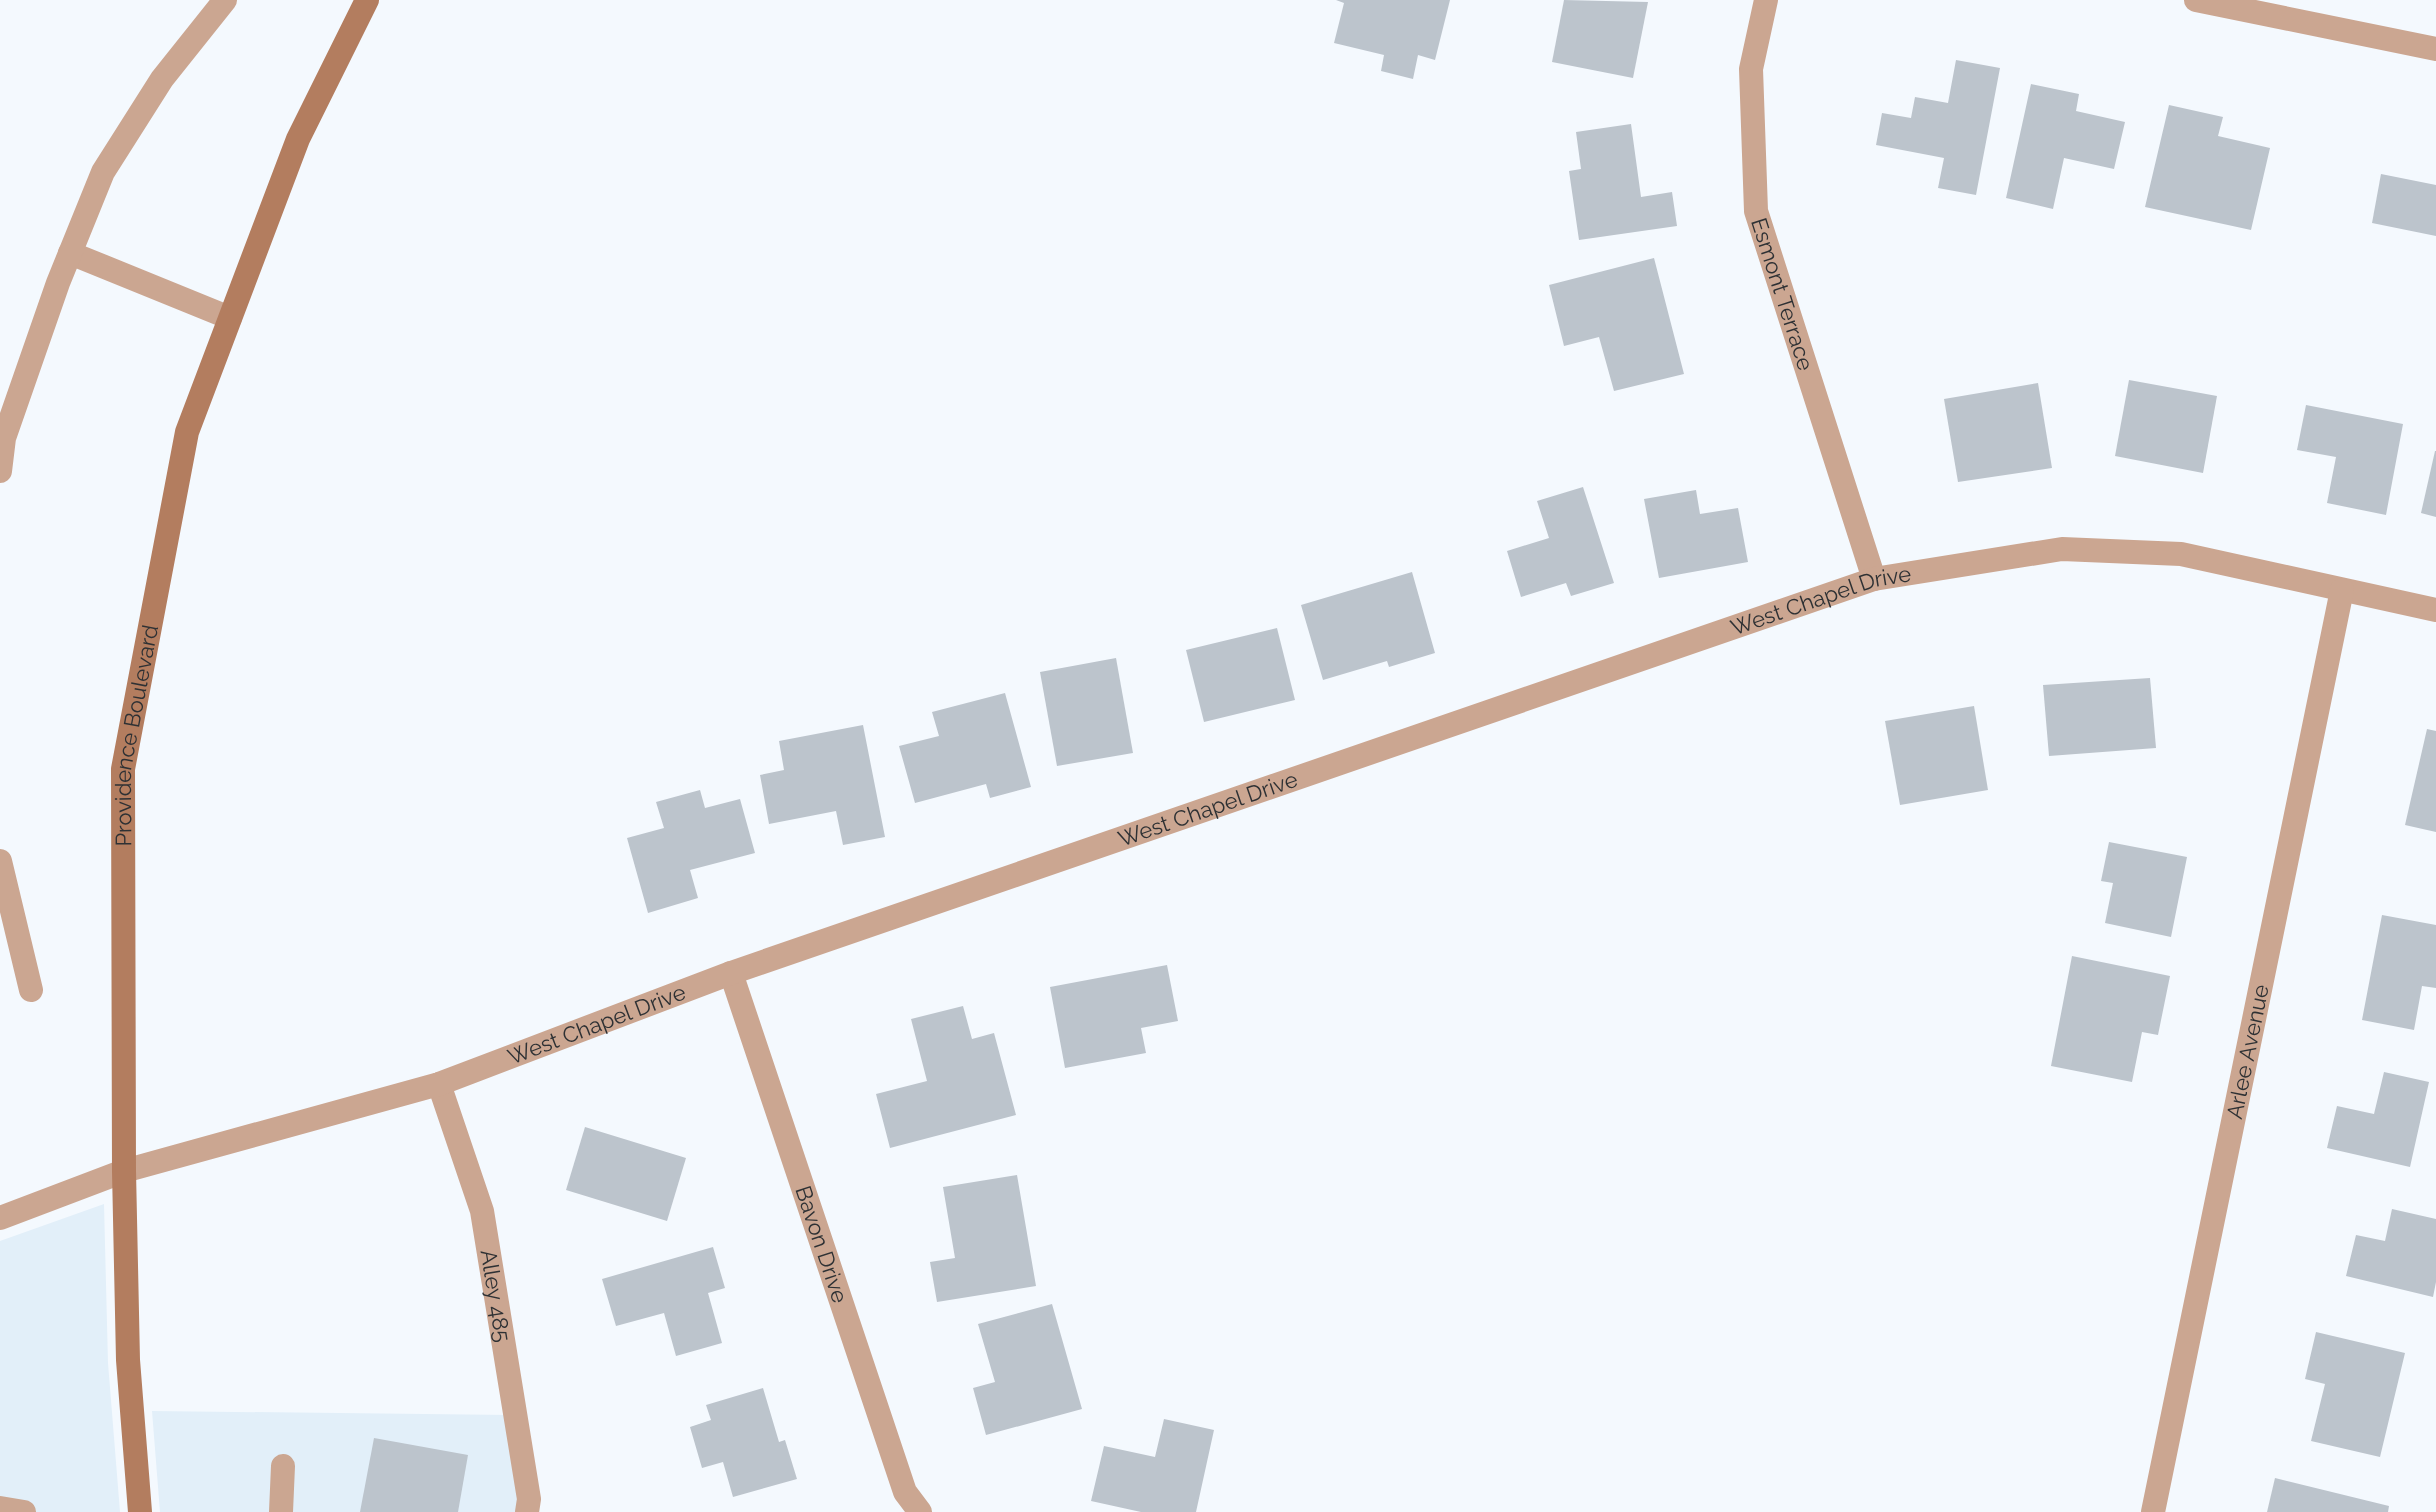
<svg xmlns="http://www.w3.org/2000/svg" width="2436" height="1512" font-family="Raleway,sans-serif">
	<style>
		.built { fill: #e2eff9 }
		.building { fill: #bcc4cc }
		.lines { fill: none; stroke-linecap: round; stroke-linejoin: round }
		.lane { stroke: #cba691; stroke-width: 24 }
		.street { stroke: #cba691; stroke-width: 24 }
		.secondary { stroke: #b37d5f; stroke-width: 24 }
		.labels { text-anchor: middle; stroke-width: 6; stroke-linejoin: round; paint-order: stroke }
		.street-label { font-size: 22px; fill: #2e3134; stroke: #fff }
	</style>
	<rect width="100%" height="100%" fill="#f4f9fe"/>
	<g class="built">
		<polygon points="104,1204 108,1363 120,1512 0,1512 0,1241"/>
		<polygon points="152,1411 516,1415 521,1512 160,1512"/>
	</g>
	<g class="building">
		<polygon points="1336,0 1450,0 1435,60 1418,55 1413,79 1381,71 1384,55 1334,43 1344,3"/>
		<polygon points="1564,0 1648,2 1633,78 1552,62"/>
		<polygon points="1956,60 2000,68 1976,195 1938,188 1944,158 1876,145 1882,113 1911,118 1915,97 1948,103"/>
		<polygon points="2031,84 2079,94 2076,111 2125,122 2114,169 2064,158 2053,209 2006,198"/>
		<polygon points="2169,105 2223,117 2218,136 2270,148 2251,230 2145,207"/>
		<polygon points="1631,124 1641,197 1672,192 1677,226 1579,240 1569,171 1581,169 1576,132"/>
		<polygon points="2381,174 2436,185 2436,236 2372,223"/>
		<polygon points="1654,258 1684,374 1614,391 1599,337 1564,346 1549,285"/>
		<polygon points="2129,380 2217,396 2203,473 2115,456"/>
		<polygon points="2038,383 2052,468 1958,482 1944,399"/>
		<polygon points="2306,405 2403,424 2386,515 2327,503 2336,457 2297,450"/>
		<polygon points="2435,451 2436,451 2436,517 2421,513"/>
		<polygon points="1583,487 1614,583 1571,596 1566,583 1521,597 1507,551 1549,538 1537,501"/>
		<polygon points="1696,490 1700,514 1738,508 1748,562 1659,578 1644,499"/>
		<polygon points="1412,572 1435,653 1389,667 1387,661 1323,680 1301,605"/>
		<polygon points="1277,628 1295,700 1204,722 1186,650"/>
		<polygon points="1116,658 1133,753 1057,766 1040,672"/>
		<polygon points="2150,678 2156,748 2049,756 2043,685"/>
		<polygon points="1005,693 1031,787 990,798 986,784 915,803 899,746 939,736 932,712"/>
		<polygon points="1974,706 1988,790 1900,805 1885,721"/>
		<polygon points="863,725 885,837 843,845 836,811 769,824 760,775 784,770 779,741"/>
		<polygon points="2427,729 2436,731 2436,832 2405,825"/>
		<polygon points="700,790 705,808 740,799 755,853 690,870 698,898 648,913 627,838 664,828 656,802"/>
		<polygon points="2109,842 2187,857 2171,937 2105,923 2113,883 2101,881"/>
		<polygon points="2382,915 2436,925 2436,988 2422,986 2414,1030 2362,1020"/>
		<polygon points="2072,956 2170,976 2158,1035 2142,1032 2132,1082 2051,1066"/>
		<polygon points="1167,965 1178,1021 1141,1028 1146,1053 1065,1068 1050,987"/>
		<polygon points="963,1006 972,1039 994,1033 1016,1115 890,1148 876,1094 927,1081 911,1019"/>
		<polygon points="2384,1072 2429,1082 2410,1167 2327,1148 2337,1106 2374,1114"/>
		<polygon points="585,1127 686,1158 667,1221 566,1190"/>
		<polygon points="1017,1175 1036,1286 937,1302 930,1262 955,1258 943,1187"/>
		<polygon points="2392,1209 2436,1219 2436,1282 2433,1297 2346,1276 2356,1235 2385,1241"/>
		<polygon points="713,1247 725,1288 708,1293 722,1343 676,1356 664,1313 616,1326 602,1279"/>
		<polygon points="1052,1304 1082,1409 986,1435 973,1388 995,1382 978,1324"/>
		<polygon points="2316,1332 2405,1353 2380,1457 2311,1441 2325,1384 2305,1379"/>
		<polygon points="763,1388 779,1442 785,1440 797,1479 733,1497 723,1462 702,1468 690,1427 711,1420 706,1405"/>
		<polygon points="1164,1419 1214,1430 1196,1512 1141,1512 1091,1501 1104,1446 1155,1457"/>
		<polygon points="374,1438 468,1455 458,1512 360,1512"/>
		<polygon points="2275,1478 2389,1506 2388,1512 2267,1512"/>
	</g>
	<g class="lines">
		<g class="lane">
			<path id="s1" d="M439,1084l43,127 47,288 -2,13"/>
			<polyline points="0,1508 24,1512"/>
			<polyline points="281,1512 283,1466"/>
		</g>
		<g class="street">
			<path id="s2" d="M1766,0l-15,69 5,142 118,368"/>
			<polyline points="2196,0 2436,49"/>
			<polyline points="70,253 230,318"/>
			<polyline points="0,471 4,438 58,283 103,172 162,79 225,0"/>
			<polyline points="0,861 31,990"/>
			<path id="s3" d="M731,973l174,519 15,20"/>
			<path id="s4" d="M0,1218l124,-47 315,-87 292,-111 1143,-394 188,-30 119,5 255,56"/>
			<path id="s5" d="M2153,1512l189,-922"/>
		</g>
		<path class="secondary" id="s6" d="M140,1512l-12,-152 -4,-189 -1,-402 64,-337 111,-293 69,-139"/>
	</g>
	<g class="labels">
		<g class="street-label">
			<text dy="8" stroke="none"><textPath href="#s2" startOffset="300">Esmont Terrace</textPath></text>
			<text dy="8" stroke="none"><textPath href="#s4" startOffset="1924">West Chapel Drive</textPath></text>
			<text dy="8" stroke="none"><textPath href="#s6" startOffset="778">Providence Boulevard</textPath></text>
			<text dy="8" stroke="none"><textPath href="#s4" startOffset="1276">West Chapel Drive</textPath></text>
			<text dy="8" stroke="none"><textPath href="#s4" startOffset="628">West Chapel Drive</textPath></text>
			<text dy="8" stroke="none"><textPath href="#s5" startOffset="470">Arlee Avenue</textPath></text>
			<text dy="8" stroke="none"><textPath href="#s3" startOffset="286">Bavon Drive</textPath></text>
			<text dy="8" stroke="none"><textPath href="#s1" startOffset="220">Alley 485</textPath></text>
		</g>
	</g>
</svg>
